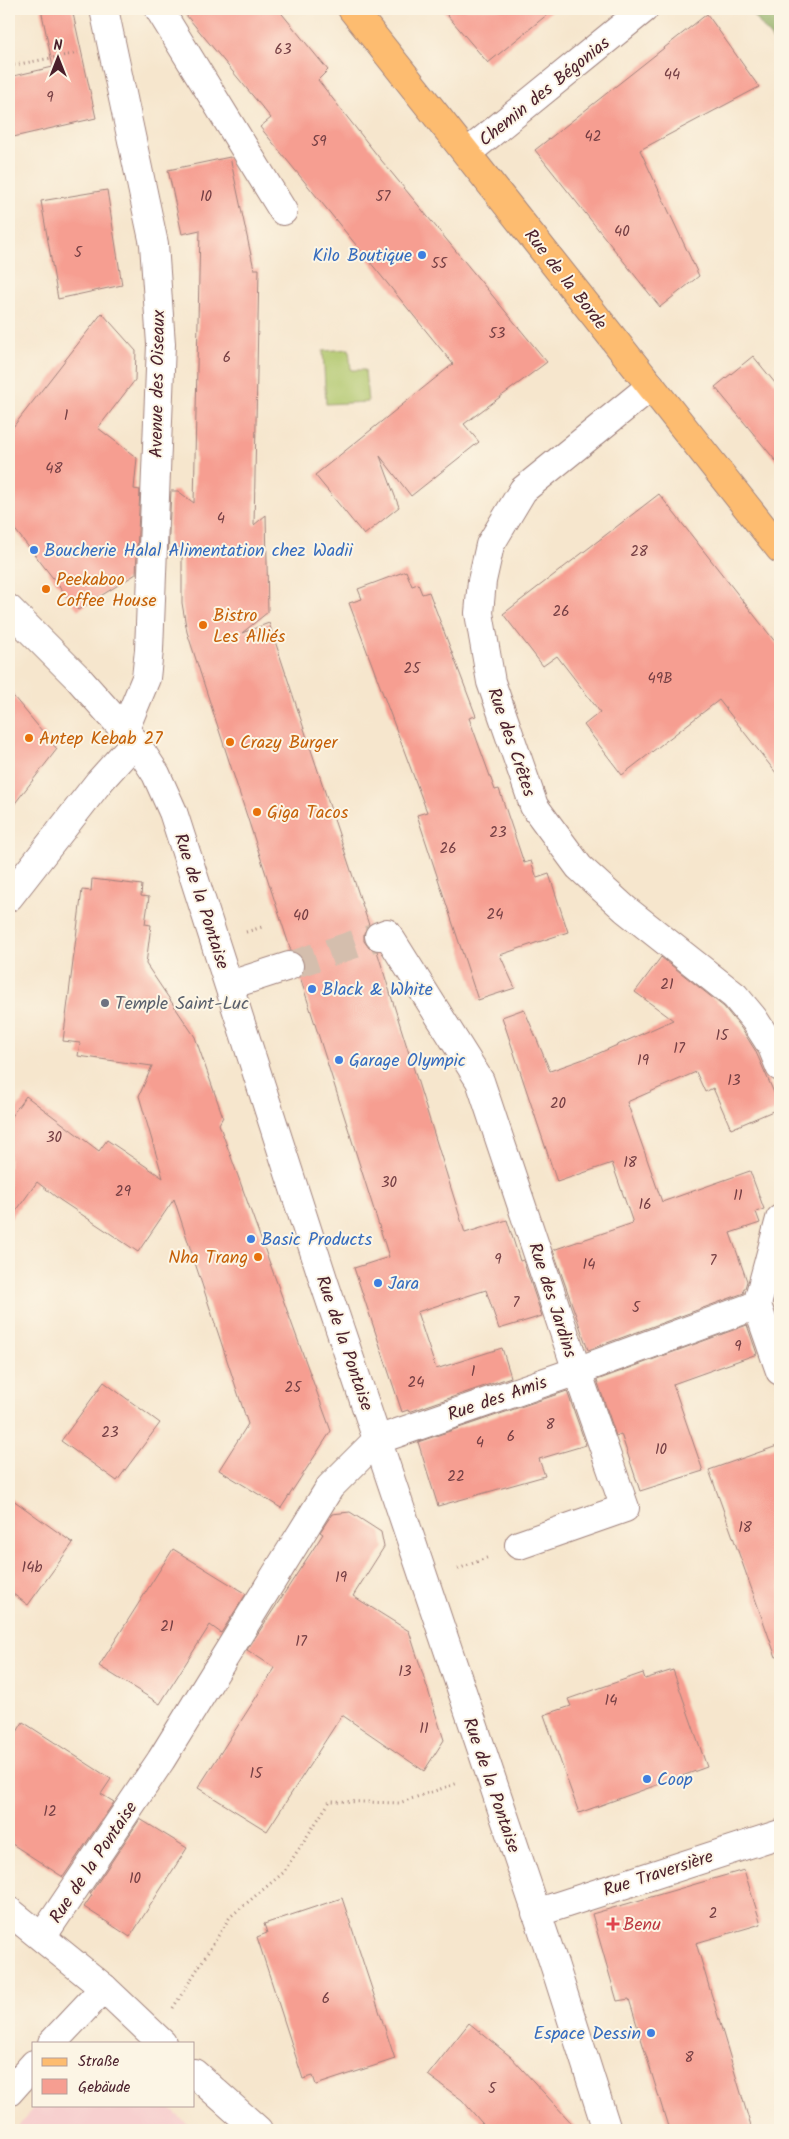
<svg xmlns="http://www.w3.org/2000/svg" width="789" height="2139" font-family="Kalam,sans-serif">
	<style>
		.built { fill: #f7d0cf }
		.green { fill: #afc66b; stroke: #7c724b }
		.forest { fill: #8bab5f; stroke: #6a6545 }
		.building { fill: #f69e91 }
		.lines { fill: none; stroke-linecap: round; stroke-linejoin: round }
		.minor-tunnel { stroke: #d4bead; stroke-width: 28; stroke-dasharray: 28 14; stroke-linecap: butt }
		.minor-casing { stroke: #a0827c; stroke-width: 30 }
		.major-casing { stroke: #a0827c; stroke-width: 30 }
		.path { stroke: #a0827c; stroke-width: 3; stroke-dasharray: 1 4; stroke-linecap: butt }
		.minor { stroke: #fff; stroke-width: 28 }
		.major { stroke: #fdbc6f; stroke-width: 28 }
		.shop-dot { fill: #3f7fe0; stroke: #fcf5e5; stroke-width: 2 }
		.food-dot { fill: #e8710a; stroke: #fcf5e5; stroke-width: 2 }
		.worship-dot { fill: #6b7280; stroke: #fcf5e5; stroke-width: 2 }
		.health-dot { fill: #e0444e; stroke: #fcf5e5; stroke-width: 2 }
		.labels { text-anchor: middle; stroke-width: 4; stroke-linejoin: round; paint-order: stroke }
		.number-label { font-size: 15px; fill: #753f44 }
		.street-label { font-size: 18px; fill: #4a1f2b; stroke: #fcf5e5 }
		.shop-label { font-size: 18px; fill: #366cbe; stroke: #fcf5e5; text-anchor: start }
		.food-label { font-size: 18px; fill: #c56008; stroke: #fcf5e5; text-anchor: start }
		.worship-label { font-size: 18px; fill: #5b616d; stroke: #fcf5e5; text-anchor: start }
		.health-label { font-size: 18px; fill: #be3a42; stroke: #fcf5e5; text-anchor: start }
	</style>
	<rect width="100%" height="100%" fill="#fcf5e5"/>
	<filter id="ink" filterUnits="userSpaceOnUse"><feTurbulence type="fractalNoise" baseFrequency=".02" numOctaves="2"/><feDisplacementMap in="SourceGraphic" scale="10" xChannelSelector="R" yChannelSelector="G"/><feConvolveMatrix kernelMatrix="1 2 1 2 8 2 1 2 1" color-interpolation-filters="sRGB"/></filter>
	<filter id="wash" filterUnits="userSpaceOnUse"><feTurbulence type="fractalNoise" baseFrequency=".0096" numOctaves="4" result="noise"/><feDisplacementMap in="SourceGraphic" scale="20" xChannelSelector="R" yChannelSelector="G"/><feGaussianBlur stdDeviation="1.12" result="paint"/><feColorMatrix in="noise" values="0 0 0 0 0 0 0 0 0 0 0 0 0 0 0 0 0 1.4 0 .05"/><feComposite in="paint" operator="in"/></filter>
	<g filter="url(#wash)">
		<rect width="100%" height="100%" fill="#f6e6cd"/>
		<polygon class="built" points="36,2105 166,2105 194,2130 14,2130"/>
		<polygon class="green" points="349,349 351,370 365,370 368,402 326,404 323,351"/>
		<polygon class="forest" points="749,9 780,9 780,50"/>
		<g id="blocks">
			<g class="building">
				<polygon points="41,9 72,9 96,118 9,138 9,77 53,67"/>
				<polygon points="181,9 278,9 328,70 318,80 377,155 547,362 464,424 479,442 411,496 380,456 399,507 364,535 315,475 453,364 260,127 271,118"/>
				<polygon points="442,9 554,9 488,63"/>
				<polygon points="707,14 759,87 640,150 699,276 660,307 535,150"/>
				<polygon points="230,157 254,269 259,269 254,525 266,515 268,612 242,633 269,623 369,925 364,933 364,941 369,948 377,951 465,1233 507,1220 520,1261 523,1260 542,1316 499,1329 486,1290 417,1312 436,1369 502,1348 511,1377 409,1412 408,1410 402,1412 354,1268 389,1257 300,977 304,970 304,961 299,954 291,951 187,632 182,603 182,546 168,554 171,491 178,491 194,503 200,230 182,234 168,170"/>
				<polygon points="107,190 122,285 58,299 41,201"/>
				<polygon points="102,313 136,351 135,380 98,428 137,458 134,489 140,490 136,574 78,610 9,522 9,432"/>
				<polygon points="753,356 780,389 780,466 715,387"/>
				<polygon points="659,494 780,648 780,778 719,700 622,775 584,725 600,712 557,656 543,666 503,614"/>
				<polygon points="406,571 412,586 418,584 422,594 429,592 476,716 469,718 495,790 499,789 524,863 531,861 537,878 549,874 568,932 500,955 515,988 478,1000 417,815 427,812 349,603 362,599 358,589"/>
				<polygon points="9,691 57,749 9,811"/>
				<polygon points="92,879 142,885 141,896 149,897 145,924 151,925 146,964 195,1037 223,1117 219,1124 331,1431 281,1508 219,1470 248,1424 174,1199 138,1252 60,1200 37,1182 9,1221 9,1119 26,1096 99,1151 107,1140 163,1178 139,1096 152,1066 78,1056 80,1043 63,1041 82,890 91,891"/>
				<polygon points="661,957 724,1007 741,1028 755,1050 780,1106 780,1108 731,1129 713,1088 705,1092 696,1072 627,1102 662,1202 750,1171 764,1209 756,1212 760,1223 730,1233 747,1281 745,1288 743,1289 744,1293 588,1350 553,1250 633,1223 612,1163 557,1182 502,1017 524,1009 550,1071 595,1055 673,1020 635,992"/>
				<polygon points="747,1325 757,1354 673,1384 703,1471 640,1491 621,1434 616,1436 597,1380"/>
				<polygon points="104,1382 160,1423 117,1481 61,1441"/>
				<polygon points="567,1391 586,1445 539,1459 545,1476 438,1506 418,1442"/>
				<polygon points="780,1445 780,1656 776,1657 709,1470"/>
				<polygon points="9,1497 73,1543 28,1605 9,1591"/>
				<polygon points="350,1512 381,1532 384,1547 353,1596 409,1631 444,1740 424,1771 342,1715 267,1831 198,1788 275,1668 247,1650 323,1534 320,1532 332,1514"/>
				<polygon points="173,1549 246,1594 221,1633 210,1625 160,1704 99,1666"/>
				<polygon points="673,1670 707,1767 579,1813 544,1715 571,1706 568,1699 643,1673 645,1679"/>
				<polygon points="23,1722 111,1779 101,1794 114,1802 63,1877 9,1842 9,1745"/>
				<polygon points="140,1819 187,1848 130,1937 84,1907 92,1895 90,1894"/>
				<polygon points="744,1870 761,1924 696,1943 752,2130 669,2130 629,1999 617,2001 592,1914"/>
				<polygon points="342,1898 395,2059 316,2085 313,2076 303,2079 257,1937 267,1933 264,1924"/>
				<polygon points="469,2023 511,2057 578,2130 488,2130 462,2100 428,2075"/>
			</g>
		</g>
	</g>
	<g filter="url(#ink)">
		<use href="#blocks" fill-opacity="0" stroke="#a0827c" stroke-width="1"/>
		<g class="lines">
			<polyline class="minor-tunnel" points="289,966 379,936"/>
			<g class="minor-casing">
				<g id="minor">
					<polyline points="104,9 154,244 161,344 149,650 146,678 125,729"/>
					<polyline points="159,9 283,211"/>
					<polyline points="467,153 644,9"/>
					<polyline points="651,386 523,490 490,545 482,581 479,613 491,682 534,806 579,867 625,909 735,996 754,1019 772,1047 780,1067"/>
					<polyline points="9,609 77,677 135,742 156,774 173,812 324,1282 555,1967 607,2130"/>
					<polyline points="9,897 99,782 135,742"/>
					<polyline points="379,936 387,933 480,1081 577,1371 625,1508 519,1545"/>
					<polyline points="230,985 289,966"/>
					<polyline points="780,1219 757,1305 780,1371"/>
					<polyline points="9,1911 104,1988 162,2043"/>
					<polyline points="536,1913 780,1834"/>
					<polyline points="42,1937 161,1760 330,1487 377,1440 577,1371 757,1305"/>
					<polyline points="52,2043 104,1988"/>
					<polyline points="194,2073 258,2130"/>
					<polyline points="9,2092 34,2064"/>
				</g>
			</g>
			<g class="major-casing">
				<polyline id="major" points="352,9 780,549"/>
			</g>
			<g class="path">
				<polyline points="9,66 78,53"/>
				<polyline points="246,932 262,927"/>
				<polyline points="458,1569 489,1557"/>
				<polyline points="173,2008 230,1917 283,1873 330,1801 399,1803 458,1783"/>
			</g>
			<use href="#minor" class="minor"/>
			<use href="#major" class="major"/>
		</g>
	</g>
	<g class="shop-dot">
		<circle cx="422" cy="255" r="5"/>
		<circle cx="34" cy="550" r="5"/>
		<circle cx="312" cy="989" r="5"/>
		<circle cx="339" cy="1060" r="5"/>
		<circle cx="251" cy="1239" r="5"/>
		<circle cx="378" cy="1283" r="5"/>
		<circle cx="647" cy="1779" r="5"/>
		<circle cx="651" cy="2033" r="5"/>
	</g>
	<g class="food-dot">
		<circle cx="46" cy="589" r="5"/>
		<circle cx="203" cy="625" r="5"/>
		<circle cx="29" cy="738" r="5"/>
		<circle cx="230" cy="742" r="5"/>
		<circle cx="257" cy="812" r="5"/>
		<circle cx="258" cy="1257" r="5"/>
	</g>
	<circle class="worship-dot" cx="105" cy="1003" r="5"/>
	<path class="health-dot" d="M610.5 1916.5h5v5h5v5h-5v5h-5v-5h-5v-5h5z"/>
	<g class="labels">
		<g class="number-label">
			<text x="283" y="54">63</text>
			<text x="672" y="79">44</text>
			<text x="50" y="102">9</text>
			<text x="593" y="141">42</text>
			<text x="319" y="146">59</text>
			<text x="206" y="201">10</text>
			<text x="383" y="201">57</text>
			<text x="622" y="236">40</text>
			<text x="78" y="257">5</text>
			<text x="439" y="268">55</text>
			<text x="497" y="338">53</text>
			<text x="227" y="362">6</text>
			<text x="66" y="420">1</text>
			<text x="54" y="473">48</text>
			<text x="221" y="523">4</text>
			<text x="639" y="556">28</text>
			<text x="561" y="616">26</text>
			<text x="412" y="673">25</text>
			<text x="660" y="683">49B</text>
			<text x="498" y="837">23</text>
			<text x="448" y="853">26</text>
			<text x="495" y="919">24</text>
			<text x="301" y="920">40</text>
			<text x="667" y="989">21</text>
			<text x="722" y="1040">15</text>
			<text x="679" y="1053">17</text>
			<text x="643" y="1065">19</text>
			<text x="734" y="1085">13</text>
			<text x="558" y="1108">20</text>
			<text x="54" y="1142">30</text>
			<text x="630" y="1167">18</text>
			<text x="389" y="1187">30</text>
			<text x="123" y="1196">29</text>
			<text x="738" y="1200">11</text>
			<text x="645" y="1209">16</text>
			<text x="498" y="1264">9</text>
			<text x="713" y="1265">7</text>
			<text x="589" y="1269">14</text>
			<text x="516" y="1307">7</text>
			<text x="636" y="1312">5</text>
			<text x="738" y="1351">9</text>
			<text x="473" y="1376">1</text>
			<text x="416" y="1387">24</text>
			<text x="293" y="1392">25</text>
			<text x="550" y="1429">8</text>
			<text x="110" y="1437">23</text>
			<text x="511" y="1441">6</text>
			<text x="480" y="1447">4</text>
			<text x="661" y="1454">10</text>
			<text x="456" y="1481">22</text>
			<text x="745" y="1532">18</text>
			<text x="32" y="1572">14b</text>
			<text x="341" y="1582">19</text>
			<text x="167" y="1631">21</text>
			<text x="301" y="1646">17</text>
			<text x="405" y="1676">13</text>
			<text x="611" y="1705">14</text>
			<text x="424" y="1733">11</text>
			<text x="256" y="1778">15</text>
			<text x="50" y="1816">12</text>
			<text x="135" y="1883">10</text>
			<text x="713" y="1918">2</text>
			<text x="326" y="2003">6</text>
			<text x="689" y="2062">8</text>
			<text x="492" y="2093">5</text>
		</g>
		<g class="street-label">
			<text transform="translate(544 91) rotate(-39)" y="6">Chemin des Bégonias</text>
			<text transform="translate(566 279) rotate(52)" y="6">Rue de la Borde</text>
			<text transform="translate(157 384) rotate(-89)" y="6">Avenue des Oiseaux</text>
			<text transform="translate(512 742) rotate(71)" y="6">Rue des Crêtes</text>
			<text transform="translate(202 901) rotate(72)" y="6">Rue de la Pontaise</text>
			<text transform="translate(553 1300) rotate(72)" y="6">Rue des Jardins</text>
			<text transform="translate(345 1343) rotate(71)" y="6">Rue de la Pontaise</text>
			<text transform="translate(497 1398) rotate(-19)" y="6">Rue des Amis</text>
			<text transform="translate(492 1785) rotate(71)" y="6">Rue de la Pontaise</text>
			<text transform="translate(93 1862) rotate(-56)" y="6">Rue de la Pontaise</text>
			<text transform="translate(658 1873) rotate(-18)" y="6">Rue Traversière</text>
		</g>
		<g class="shop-label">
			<text x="412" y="261" text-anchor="end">Kilo Boutique</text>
			<text x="44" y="556">Boucherie Halal Alimentation chez Wadii</text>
			<text x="322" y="995">Black &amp; White</text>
			<text x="349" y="1066">Garage Olympic</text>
			<text x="261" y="1245">Basic Products</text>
			<text x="388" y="1289">Jara</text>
			<text x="657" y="1785">Coop</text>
			<text x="641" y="2039" text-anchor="end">Espace Dessin</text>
		</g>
		<g class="food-label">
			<text x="56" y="585">Peekaboo<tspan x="56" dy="21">Coffee House</tspan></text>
			<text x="213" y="621">Bistro<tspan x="213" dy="21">Les Alliés</tspan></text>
			<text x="39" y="744">Antep Kebab 27</text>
			<text x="240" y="748">Crazy Burger</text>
			<text x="267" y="818">Giga Tacos</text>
			<text x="248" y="1263" text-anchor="end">Nha Trang</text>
		</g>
		<g class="worship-label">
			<text x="115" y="1009">Temple Saint-Luc</text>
		</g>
		<g class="health-label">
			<text x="623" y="1930">Benu</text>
		</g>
	</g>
	<rect width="789" height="2139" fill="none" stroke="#fcf5e5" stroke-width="30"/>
	<rect x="32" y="2042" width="162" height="65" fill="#fcf5e5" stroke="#b59f9b"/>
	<rect x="42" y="2058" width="25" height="8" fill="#fdbc6f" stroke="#b59f9b"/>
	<text x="78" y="2066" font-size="15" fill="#4a1f2b">Straße</text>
	<rect x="42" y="2079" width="25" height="15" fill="#f69e91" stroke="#b59f9b"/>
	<text x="78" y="2092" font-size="15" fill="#4a1f2b">Gebäude</text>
	<g transform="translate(58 58)" stroke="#fcf5e5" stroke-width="4" paint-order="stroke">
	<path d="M0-4L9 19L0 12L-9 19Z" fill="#4a1f2b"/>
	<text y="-8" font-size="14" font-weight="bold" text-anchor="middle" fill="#4a1f2b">N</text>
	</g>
</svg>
